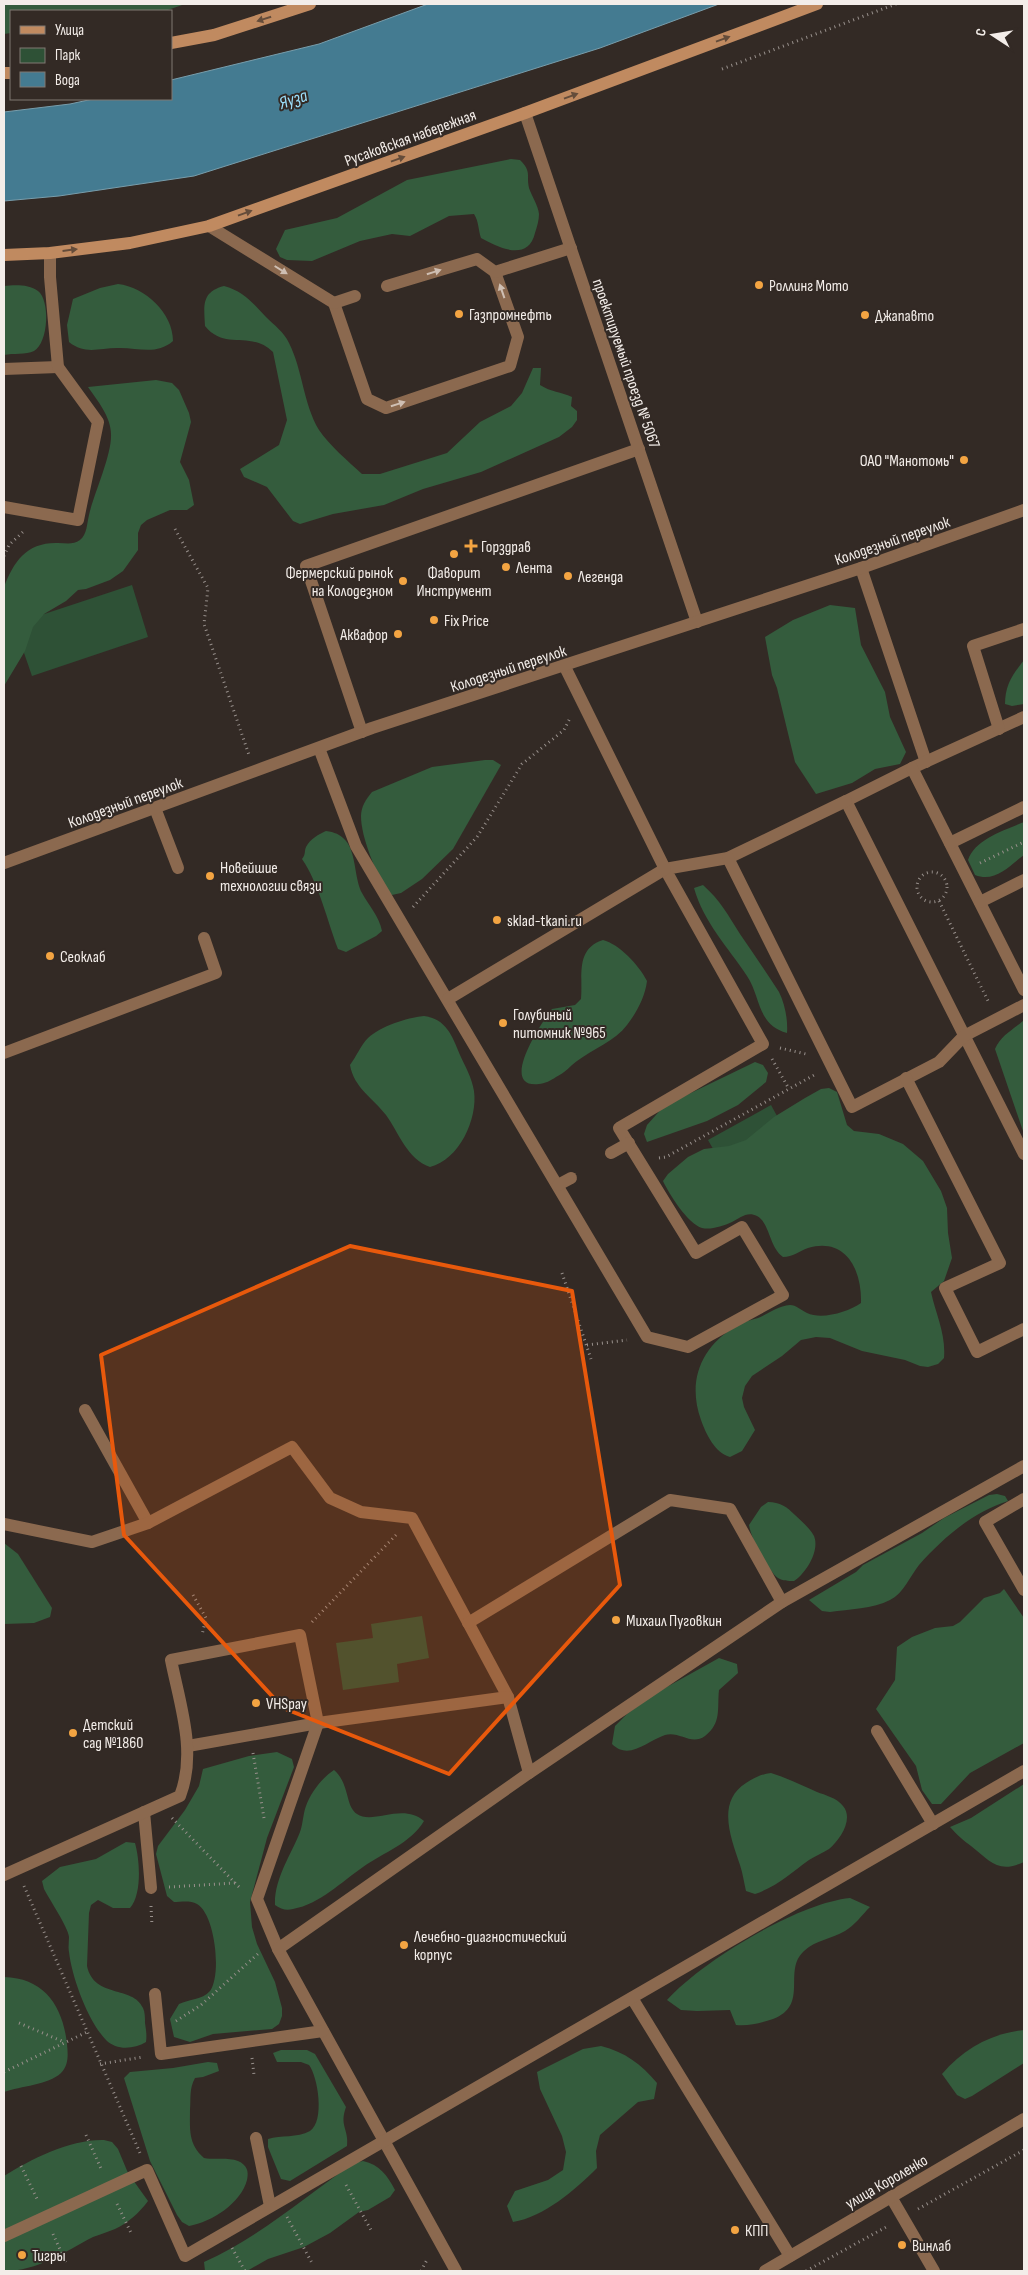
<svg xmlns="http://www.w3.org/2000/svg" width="1028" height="2275" font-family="'Sofia Sans Condensed',sans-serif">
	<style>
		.green { fill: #2e5136 }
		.forest { fill: #345c3d }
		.water { fill: #447b91; stroke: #789dab }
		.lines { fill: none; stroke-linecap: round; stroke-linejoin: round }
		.path { stroke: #98908c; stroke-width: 3; stroke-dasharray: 1 4; stroke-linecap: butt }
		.service { stroke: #8b694f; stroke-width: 12 }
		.minor { stroke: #8b694f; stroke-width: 12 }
		.tertiary { stroke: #8b694f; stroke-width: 12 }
		.secondary { stroke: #c08a60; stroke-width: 12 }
		.oneway { fill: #644c3a }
		.oneway2 { fill: #cfbfb3 }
		.marked { fill: #e8590c; fill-opacity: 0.2; stroke: #e8590c; stroke-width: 4; stroke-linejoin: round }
		.poi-dot { fill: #f3a442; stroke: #332a25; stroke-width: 2 }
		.labels { text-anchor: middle; stroke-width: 4; stroke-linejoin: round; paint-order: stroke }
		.street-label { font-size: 16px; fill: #f3ede9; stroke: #332a25 }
		.poi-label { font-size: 16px; fill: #f3ede9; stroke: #332a25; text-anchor: start }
		.water-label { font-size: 18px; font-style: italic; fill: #9ce0fc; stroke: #332a25 }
	</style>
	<rect width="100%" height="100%" fill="#332a25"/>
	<g class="green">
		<polygon points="132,585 148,637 32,676 14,624"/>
		<polygon points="771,1105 799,1156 737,1191 708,1140"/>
		<polygon points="422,1616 429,1658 397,1664 399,1682 343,1690 336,1643 373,1638 371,1624"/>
	</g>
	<g class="forest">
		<polygon points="4,4 185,4 165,11 11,11 11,33 4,34"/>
		<path d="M511,159l9,1c12,12 6,15 9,28 3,9 9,17 10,26 0,6 -2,13 -4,19 -7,29 -36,15 -54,5 -3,-9 -2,-16 -7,-24l-25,2 -39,20 -18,-2 -32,7 -48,20 -25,-1 -7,-3 -4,-8 9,-19 52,-12 70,-38z"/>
		<path d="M118,284c27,3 55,29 55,57 -17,15 -36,6 -56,7 -18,0 -32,7 -48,-6l-2,-17 6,-26 27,-11z"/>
		<path d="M4,286c10,-1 25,-2 34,5 12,9 11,51 -4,60 -8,4 -21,2 -30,4z"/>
		<path d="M224,286c19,5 29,17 42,31 8,8 18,15 23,26 14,28 14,60 30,87 11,16 29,31 43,44h18l67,-21 33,-31 31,-16 11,-13 11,-25h8l-1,17c11,7 21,7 32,12l-1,9 6,5v9l-5,7 -13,10 -78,35 -58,17 -39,16 -51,9 -33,10 -7,-3 -26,-34 -23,-10 -4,-8 39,-24 8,-25 -14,-68c-22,-22 -48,-1 -68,-26 -1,-20 -4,-34 19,-40z"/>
		<path d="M156,380l16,3 7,7 10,23 2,9 -11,40 9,18 5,25 -7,5h-17l-23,10 -6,5 -3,8v17l-15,21 -13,9 -24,9 -8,1 -12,11 -22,13 -11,13 -8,24 -21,35v-99c10,-26 23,-45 54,-44 8,0 15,2 22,-3 7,-5 7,-17 9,-25 5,-22 23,-60 22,-81 0,-17 -14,-34 -23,-47z"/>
		<polygon points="830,605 855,608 861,645 885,692 890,717 906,752 900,764 875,769 852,783 816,794 795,762 777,688 772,675 765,637 793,620"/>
		<path d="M1024,660v44l-12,2 -7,-2c0,-19 8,-30 19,-44z"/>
		<path d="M485,760h8l8,5 -48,84 -31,30 -21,14 -9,2 -7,-5c-9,-19 -24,-52 -24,-74 0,-9 5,-17 11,-24l60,-25z"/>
		<path d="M1024,822v33c-15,11 -29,28 -49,20l-7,-15c7,-21 37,-30 56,-38z"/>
		<path d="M326,831c34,4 25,39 36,62 7,13 17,23 20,38l-6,5 -30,16 -8,-3c-11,-29 -19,-65 -36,-90 4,-5 2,-7 4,-12 4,-8 13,-13 20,-16z"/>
		<path d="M703,885c17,15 25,30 37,49 13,19 26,38 39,58 6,12 9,28 8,41 -30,-8 -26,-36 -40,-57 -19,-29 -43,-53 -53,-88z"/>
		<path d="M603,940c16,4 36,25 44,41 -2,16 -10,31 -20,44 -12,16 -34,24 -50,36 -7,5 -12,12 -21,16 -4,3 -12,7 -17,7 -42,5 4,-64 13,-75l23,-4 6,-6c2,-23 -6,-50 22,-59z"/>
		<path d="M424,1016c22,3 28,19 36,39 5,11 12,23 14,36 4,28 -15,69 -44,76 -23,-8 -31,-34 -44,-52 -13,-17 -32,-27 -36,-50 6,-8 11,-20 18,-27 13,-12 38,-20 56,-22z"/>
		<path d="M1024,1020v114l-29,-85c6,-14 18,-19 29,-29z"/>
		<polygon points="755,1062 763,1065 768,1073 766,1082 738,1105 707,1121 647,1142 644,1134 647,1125 664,1106"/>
		<path d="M829,1088l8,4 10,33 7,6 25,3 24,10 20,17 18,30 6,17 1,25 4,25 -8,23 -13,11c5,23 15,42 13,66l-6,6 -10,3 -8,-1 -15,-6 -43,-9 -32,-13 -14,-1 -15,3 -19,16 -30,20 -7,10 -3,12 2,9 11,23 -13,21 -12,6c-15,-4 -24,-23 -29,-37 -14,-39 0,-73 35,-94 7,-4 15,-6 22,-8 10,-4 20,-12 32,-13 6,0 11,5 17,8 15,7 41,-1 54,-10 1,-33 -15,-66 -53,-55 -9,3 -15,9 -25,9 -14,-10 -13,-34 -26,-41 -10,-5 -17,2 -25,6 -9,4 -21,8 -30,6 -14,-4 -33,-34 -39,-47l5,-7 20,-17 16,-8 25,-3 17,-6 28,-23 31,-19 16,-9z"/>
		<path d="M997,1494l8,2 3,5c-35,11 -64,36 -89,64 -9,11 -15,28 -29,35 -17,9 -41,9 -60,12l-8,-1 -13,-11 47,-28 7,-7 59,-32 22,-15 45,-23z"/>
		<path d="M768,1502c12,0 19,5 27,13 7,7 14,12 19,21 6,15 -8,37 -20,45 -6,0 -11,0 -16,-3 -11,-8 -27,-40 -29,-53l12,-18z"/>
		<polygon points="4,1543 18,1554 52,1608 50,1617 34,1623 4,1624"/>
		<polygon points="1004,1589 1024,1618 1024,1743 970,1773 941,1804 932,1804 922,1790 916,1766 876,1709 895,1680 897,1647 912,1637 935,1628 953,1626 960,1622 984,1598 1000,1593"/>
		<path d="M719,1658l18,6 1,9 -19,17c-2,18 3,33 -14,46 -14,10 -25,-5 -40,-1 -18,6 -36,26 -53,9l3,-18 12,-12 29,-21z"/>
		<path d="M277,1752l15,7 2,8 -27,71 -17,64 2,25 5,17 18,38 7,26v8l-3,8 -7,5 -59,5 -23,8 -16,-5 -4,-18 9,-15c10,-5 23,-4 31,-13 12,-16 5,-77 -13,-87 -7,-4 -16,-2 -23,-2l-7,-6 -11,-42 2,-8 27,-36 14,-24 4,-17 46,-13z"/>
		<path d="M334,1770c16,14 11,36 23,44 16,11 46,-12 67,7 -14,23 -40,31 -61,46 -22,15 -43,37 -70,42 -7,2 -12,0 -18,-4 -1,-26 16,-50 25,-73 3,-8 3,-18 6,-26 5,-14 16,-28 28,-36z"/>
		<path d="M771,1773c16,5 30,12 46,19 8,3 20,6 26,14 11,13 -3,34 -14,43 -6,4 -14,7 -20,11 -18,13 -33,27 -54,34l-9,-3c-2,-8 -3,-17 -6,-26 -9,-27 -24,-63 6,-82 8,-5 15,-9 25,-10z"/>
		<path d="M1024,1784v78c-26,12 -34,-1 -53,-16 -8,-6 -14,-11 -21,-19l21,-9z"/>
		<path d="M126,1842l9,1c5,18 7,51 -5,65h-17l-15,-8 -7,5 -2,8 -2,53c7,33 46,19 56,42 2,4 2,10 2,15 1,7 2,12 1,19 -12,7 -29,9 -40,-2 -18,-19 -34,-62 -37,-88 -1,-5 0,-10 0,-15 -1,-10 -20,-38 -25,-48l-2,-8 18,-14 36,-8z"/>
		<path d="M850,1898l20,9c-8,8 -16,19 -25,24 -14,8 -29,9 -41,20 -22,20 6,54 -31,68 -13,4 -23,7 -37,6l-6,-15 -33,1 -16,-1 -14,-10c35,-39 131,-97 183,-102z"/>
		<path d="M4,1977c41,1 59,30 63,67 1,10 2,21 -6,29 -13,12 -40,13 -57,19z"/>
		<path d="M1024,2030v33l-52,33 -7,3 -8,-4 -15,-21c21,-25 50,-41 82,-44z"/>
		<path d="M601,2046c24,6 40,18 56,37l-3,16 -16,3 -38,33 -4,16 1,17c-22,22 -53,49 -84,54l-6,-16 8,-15 33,-11 15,-10 3,-18 -4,-16 -22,-47 -3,-17 46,-23z"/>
		<path d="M281,2050h26l8,4 31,53c-7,19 3,22 1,39l-57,35 -9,-2 -13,-32v-8c13,-4 29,-1 42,-8 15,-10 8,-54 -1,-66l-8,-3h-24l-4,-9z"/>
		<path d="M208,2062l9,1 2,8 -16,6 -8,1c-6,11 -4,20 -5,32 0,19 -2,34 14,48 11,2 24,-1 34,3 9,4 11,10 9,19 -6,23 -35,42 -58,46l-7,-4 -5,-7 -27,-54 -26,-83 6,-6 43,-4z"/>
		<path d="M104,2140l8,2 6,7 10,24 20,28c-8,11 -21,23 -33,28 -7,3 -14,5 -22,8 -29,15 -55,34 -89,34v-95c27,-17 67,-37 100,-36z"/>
		<path d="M363,2161c17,4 24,14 32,29l-5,7 -22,13 -9,2 -29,21 -26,14 -36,12 -21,12h-42l-1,-9c54,-24 102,-66 150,-99z"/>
	</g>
	<polygon class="water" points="428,4 719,4 600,48 194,176 59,196 4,201 4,112 70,104 93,99 171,99 171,80 319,44"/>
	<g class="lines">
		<g class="path">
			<polyline points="722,69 896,4"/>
			<polyline points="175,529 208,588 204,624 249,755"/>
			<polyline points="4,556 9,545 25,530"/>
			<polyline points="980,863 1024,842"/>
			<circle cx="932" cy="887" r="15"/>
			<polyline points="939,901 989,1003"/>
			<polyline points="413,907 477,837 522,764 564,730 570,718"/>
			<polyline points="780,1048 806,1054"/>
			<polyline points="772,1059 789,1089"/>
			<polyline points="659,1158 666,1157 816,1074"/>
			<polyline points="562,1273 591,1359"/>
			<polyline points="587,1345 627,1340"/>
			<polyline points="193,1595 206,1618 202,1635"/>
			<polyline points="312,1622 396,1535"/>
			<polyline points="253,1753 264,1818"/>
			<polyline points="172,1818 241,1889"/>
			<polyline points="24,1886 140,2153"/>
			<polyline points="169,1887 235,1883"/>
			<polyline points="151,1906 152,1926"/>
			<polyline points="176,2021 201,2005 260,1952"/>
			<polyline points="19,2023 64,2042"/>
			<polyline points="252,2058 254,2075"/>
			<polyline points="100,2064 143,2057"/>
			<polyline points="4,2072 87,2032"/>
			<polyline points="86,2135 102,2171"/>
			<polyline points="21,2166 38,2201"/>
			<polyline points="346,2185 371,2230"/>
			<polyline points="117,2204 132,2235"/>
			<polyline points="918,2209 1024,2150"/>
			<polyline points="287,2217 312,2263"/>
			<polyline points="53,2234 67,2265"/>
			<polyline points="232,2248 245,2271"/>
			<polyline points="421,2271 428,2258"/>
			<polyline points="806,2271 888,2226"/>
		</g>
		<g class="service">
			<polyline points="209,226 334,303 367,399 386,408 510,366 518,337 495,272"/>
			<polyline points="387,286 477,259 495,272 571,248"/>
			<polyline points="334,303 355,296"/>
			<polyline points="4,369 58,367"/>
			<polyline points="4,507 78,520 98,422 58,367 50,277 50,253"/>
			<polyline points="861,568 926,762"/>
			<polyline points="1024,717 912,768 846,801 1024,1154"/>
			<polyline points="999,729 973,646 1024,629"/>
			<polyline points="362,732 306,566 639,449"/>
			<polyline points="319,748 356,846 647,1337 688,1347 783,1295 742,1227 696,1253 619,1128 763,1044 665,869 728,858 846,801"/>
			<polyline points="912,768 1024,990"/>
			<polyline points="155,808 178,868"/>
			<polyline points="950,843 1024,807"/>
			<polyline points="728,858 852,1107 939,1062 964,1036 1024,1005"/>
			<polyline points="980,902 1024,880"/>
			<polyline points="448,999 665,869 565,667"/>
			<polyline points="4,1053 216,973 204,938"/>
			<polyline points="906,1078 1000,1263 945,1288 977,1352 1024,1329"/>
			<polyline points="611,1153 629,1143"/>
			<polyline points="558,1185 571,1178"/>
			<polyline points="85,1410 148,1523"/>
			<polyline points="1024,1499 985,1522 1024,1590"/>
			<polyline points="4,1524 92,1542 148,1523 292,1447 330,1498 361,1512 412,1518 508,1697 529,1773"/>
			<polyline points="468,1623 670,1500 730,1509 782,1602"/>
			<polyline points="877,1731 933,1824"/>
			<polyline points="188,1746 318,1723 508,1697"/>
			<polyline points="144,1812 151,1888"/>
			<path d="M4,1875l176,-79c17,-44 0,-91 -9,-136l129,-25 18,88 -61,176 21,50 178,322"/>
			<polyline points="278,1949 529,1773 782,1602 1024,1466"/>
			<polyline points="155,1994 161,2054 323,2031"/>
			<polyline points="632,1998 790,2256"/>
			<polyline points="256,2138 270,2206"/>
			<polyline points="891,2197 934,2271"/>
			<polyline points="4,2236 147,2170 185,2256 1024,1771"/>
		</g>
		<g class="minor">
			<polyline points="525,113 697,622"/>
			<polyline points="4,863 372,728 861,568 1024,510"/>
		</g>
		<polyline class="tertiary" points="765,2271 1024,2119"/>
		<g class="secondary">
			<polyline points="171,43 214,35 310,4"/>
			<polyline points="4,73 11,73"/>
			<polyline points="4,255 50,253 130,243 209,226 525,113 817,4"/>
		</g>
	</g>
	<defs><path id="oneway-solid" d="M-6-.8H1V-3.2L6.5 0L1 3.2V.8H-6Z" transform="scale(1.25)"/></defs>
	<g class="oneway">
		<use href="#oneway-solid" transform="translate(264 19) rotate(162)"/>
		<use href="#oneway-solid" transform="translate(723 39) rotate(-20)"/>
		<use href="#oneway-solid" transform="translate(571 96) rotate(-20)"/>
		<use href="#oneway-solid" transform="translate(398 159) rotate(-20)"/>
		<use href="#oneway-solid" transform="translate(245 213) rotate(-20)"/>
		<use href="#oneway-solid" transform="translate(70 250) rotate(-7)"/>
	</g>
	<g class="oneway2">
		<use href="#oneway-solid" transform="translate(281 270) rotate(32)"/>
		<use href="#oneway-solid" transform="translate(434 272) rotate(-17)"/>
		<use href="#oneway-solid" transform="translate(502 291) rotate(-109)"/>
		<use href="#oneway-solid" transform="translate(398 404) rotate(-18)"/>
	</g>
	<path class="marked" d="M350,1246l222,45 48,294 -171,189 -166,-66 -159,-173 -23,-180z"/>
	<g class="poi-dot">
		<circle cx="759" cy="285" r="5"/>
		<circle cx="459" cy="314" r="5"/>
		<circle cx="865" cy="315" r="5"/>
		<circle cx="964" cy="460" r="5"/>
		<path d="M468.5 538.5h5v5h5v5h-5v5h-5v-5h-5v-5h5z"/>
		<circle cx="454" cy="554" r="5"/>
		<circle cx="506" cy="567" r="5"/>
		<circle cx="568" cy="576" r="5"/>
		<circle cx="403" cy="581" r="5"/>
		<circle cx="434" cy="620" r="5"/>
		<circle cx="398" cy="634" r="5"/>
		<circle cx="210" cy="876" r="5"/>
		<circle cx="497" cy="920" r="5"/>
		<circle cx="50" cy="956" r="5"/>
		<circle cx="503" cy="1023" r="5"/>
		<circle cx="616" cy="1620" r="5"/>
		<circle cx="256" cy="1703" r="5"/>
		<circle cx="73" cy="1733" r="5"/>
		<circle cx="404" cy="1945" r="5"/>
		<circle cx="735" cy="2230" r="5"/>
		<circle cx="902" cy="2245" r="5"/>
		<circle cx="22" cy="2255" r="5"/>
	</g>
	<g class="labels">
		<g class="street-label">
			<text transform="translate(410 137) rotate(-20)" y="6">Русаковская набережная</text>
			<text transform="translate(627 363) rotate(71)" y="6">проектируемый проезд № 5067</text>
			<text transform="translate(892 540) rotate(-19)" y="6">Колодезный переулок</text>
			<text transform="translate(508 668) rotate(-18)" y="6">Колодезный переулок</text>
			<text transform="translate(125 802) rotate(-20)" y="6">Колодезный переулок</text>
			<text transform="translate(886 2181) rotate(-30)" y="6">улица Короленко</text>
		</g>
		<g class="poi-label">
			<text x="769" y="291">Роллинг Мото</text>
			<text x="469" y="320">Газпромнефть</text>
			<text x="875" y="321">Джапавто</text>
			<text x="954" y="466" text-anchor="end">ОАО "Манотомь"</text>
			<text x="481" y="552">Горздрав</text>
			<text x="516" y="573">Лента</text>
			<text x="393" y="578" text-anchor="end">Фермерский рынок<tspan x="393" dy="18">на Колодезном</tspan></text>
			<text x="454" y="578" text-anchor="middle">Фаворит<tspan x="454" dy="18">Инструмент</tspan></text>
			<text x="578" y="582">Легенда</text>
			<text x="444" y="626">Fix Price</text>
			<text x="388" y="640" text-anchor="end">Аквафор</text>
			<text x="220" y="873">Новейшие<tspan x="220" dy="18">технологии связи</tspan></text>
			<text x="507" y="926">sklad-tkani.ru</text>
			<text x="60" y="962">Сеоклаб</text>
			<text x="513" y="1020">Голубиный<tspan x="513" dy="18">питомник №965</tspan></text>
			<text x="626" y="1626">Михаил Пуговкин</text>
			<text x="266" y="1709">VHSpay</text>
			<text x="83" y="1730">Детский<tspan x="83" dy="18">сад №1860</tspan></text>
			<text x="414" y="1942">Лечебно-диагностический<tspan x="414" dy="18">корпус</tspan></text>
			<text x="745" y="2236">КПП</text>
			<text x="912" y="2251">Винлаб</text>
			<text x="32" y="2261">Тигры</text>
		</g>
		<g class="water-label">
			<text transform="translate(293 99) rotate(-18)" y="6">Яуза</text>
		</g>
	</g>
	<rect width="1028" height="2275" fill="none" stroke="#f3ede9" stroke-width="10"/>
	<rect x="10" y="10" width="162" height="90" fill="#332a25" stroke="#807873"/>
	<rect x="20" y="26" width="25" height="8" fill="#c08a60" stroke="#807873"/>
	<text x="55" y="35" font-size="15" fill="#f3ede9">Улица</text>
	<rect x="20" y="48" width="25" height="15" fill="#2e5136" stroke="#807873"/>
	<text x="55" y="60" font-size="15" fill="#f3ede9">Парк</text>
	<rect x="20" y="72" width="25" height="15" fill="#447b91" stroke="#807873"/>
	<text x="55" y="85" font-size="15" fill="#f3ede9">Вода</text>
	<g transform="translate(993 35) rotate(282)" stroke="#332a25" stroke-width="4" paint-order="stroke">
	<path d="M0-4L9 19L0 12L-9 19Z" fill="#f3ede9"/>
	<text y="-8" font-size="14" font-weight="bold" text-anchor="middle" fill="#f3ede9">С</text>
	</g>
</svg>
